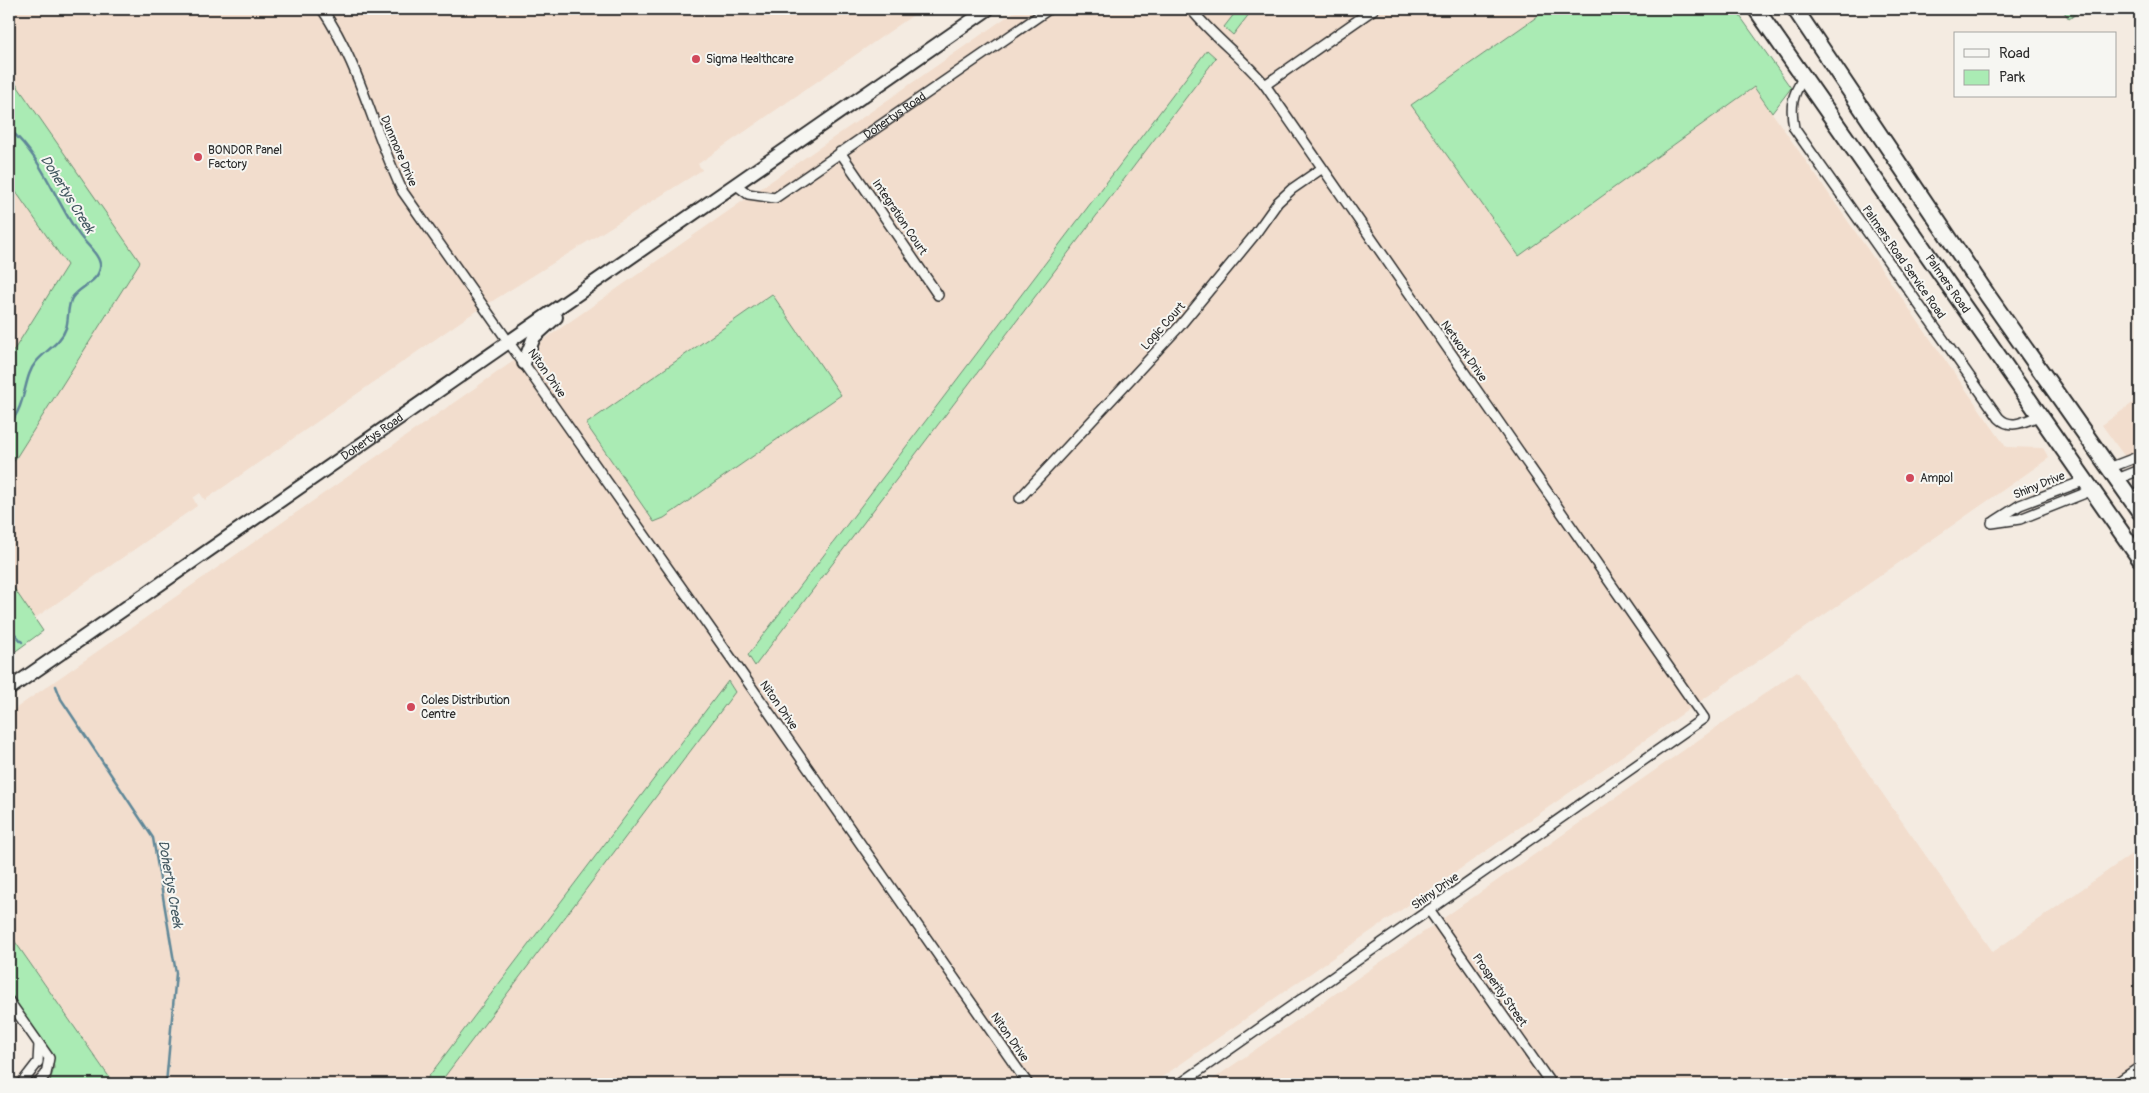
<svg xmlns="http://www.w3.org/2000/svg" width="2149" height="1093" font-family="Pangolin,sans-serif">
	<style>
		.built { fill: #f2ddcd }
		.green { fill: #aaebb4; stroke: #6a8b70 }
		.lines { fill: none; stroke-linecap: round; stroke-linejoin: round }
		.stream { stroke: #5e8798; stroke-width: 2.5 }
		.minor-casing { stroke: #2b2b2b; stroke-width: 12 }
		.secondary-casing { stroke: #2b2b2b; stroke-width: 16 }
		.trunk-casing { stroke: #2b2b2b; stroke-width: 19 }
		.minor { stroke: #f6f6f2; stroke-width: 9 }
		.secondary { stroke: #f6f6f2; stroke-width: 12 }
		.trunk { stroke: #f6f6f2; stroke-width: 15 }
		.poi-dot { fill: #d1495b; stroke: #f6f6f2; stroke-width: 2 }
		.labels { text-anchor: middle; stroke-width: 4; stroke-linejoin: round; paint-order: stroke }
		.poi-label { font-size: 12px; fill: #2b2b2b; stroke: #f6f6f2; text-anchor: start }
		.street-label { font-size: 12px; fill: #2b2b2b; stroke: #f6f6f2 }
		.water-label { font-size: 14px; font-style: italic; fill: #445962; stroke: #f6f6f2 }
	</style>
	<rect width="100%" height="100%" fill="#f4ebe1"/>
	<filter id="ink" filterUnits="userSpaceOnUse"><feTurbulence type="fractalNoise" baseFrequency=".02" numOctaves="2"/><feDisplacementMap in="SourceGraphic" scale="10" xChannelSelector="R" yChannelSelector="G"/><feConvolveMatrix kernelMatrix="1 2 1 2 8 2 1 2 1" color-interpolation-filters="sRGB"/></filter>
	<g filter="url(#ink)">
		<g class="built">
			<polygon points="9,9 922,9 698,164 702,170 467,317 205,500 200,493 193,498 197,506 35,618 43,631 9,656"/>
			<polygon points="1018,9 1548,9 1412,105 1519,255 1754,87 2006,447 2043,448 2049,458 1152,1084 114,1084 9,933 9,713"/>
			<polygon points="2140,398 2140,478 2102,425"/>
			<polygon points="1797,671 1993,952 2140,848 2140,1084 1206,1084"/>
		</g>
		<g class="green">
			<polygon points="1238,9 1253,9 1233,35 1224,27"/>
			<polygon points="1548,9 1735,9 1791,88 1772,113 1754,87 1519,256 1411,105"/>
			<polygon points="2062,9 2083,9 2069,19"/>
			<polygon points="1207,50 1216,58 755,666 748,655"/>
			<polygon points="9,74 140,262 9,469 9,358 67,265 9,182"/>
			<polygon points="772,294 841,395 664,518 654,522 586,424"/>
			<polygon points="9,581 43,631 9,656"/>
			<polygon points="728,681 735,692 439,1084 423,1084"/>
			<polygon points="9,933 114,1084 49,1084 54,1068 53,1060 9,995"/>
		</g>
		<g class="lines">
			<g class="stream">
				<path d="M9,129c34,29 46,72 71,107 7,9 22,21 20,32 -2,14 -21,19 -28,30 -5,8 -3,21 -6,30 -5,15 -20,22 -30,34 -13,15 -9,43 -27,62"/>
				<polyline points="9,627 22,642"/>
				<polyline points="56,686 61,699 153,838 176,973 166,1084"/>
			</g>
			<g class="minor-casing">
				<g id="minor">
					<path d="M322,9c38,55 52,124 81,183l333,473 292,419"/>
					<path d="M1804,77c-12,18 -14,29 -10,51l205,290c12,12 26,3 40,-2"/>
					<polyline points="1265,85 1374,9"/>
					<polyline points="840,152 938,295"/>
					<path id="s1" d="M735,184l13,10 27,4 274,-189"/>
					<polyline points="2109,468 2140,456"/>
					<polyline points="2117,479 2140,470"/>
					<polyline points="1020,498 1179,327 1253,237 1278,202 1292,189 1321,169"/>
					<polyline points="1995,521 2020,505 2086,480"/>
					<polyline points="1992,523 2020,519 2093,490"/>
					<polyline points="1429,910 1551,1084"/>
					<polyline points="9,1001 49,1058 46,1074 37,1084"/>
					<polyline points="21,1084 38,1062 39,1044"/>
					<path d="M1180,1084l524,-366 -439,-633c-23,-28 -52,-48 -74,-76"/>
					<polyline points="2115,1084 2140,1067"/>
				</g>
			</g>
			<g class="secondary-casing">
				<g id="secondary">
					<polyline points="524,363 534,337 556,317"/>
					<path id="s2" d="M9,689l979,-680"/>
				</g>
			</g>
			<g class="trunk-casing">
				<g id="trunk">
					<path id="s3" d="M1756,9l384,550"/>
					<polyline points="1795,9 1988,296 2140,512"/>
				</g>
			</g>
			<use href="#minor" class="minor"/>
			<use href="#secondary" class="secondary"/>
			<use href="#trunk" class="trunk"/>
		</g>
	</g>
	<g class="poi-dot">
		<circle cx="696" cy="59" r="5"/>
		<circle cx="198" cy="157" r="5"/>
		<circle cx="1910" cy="478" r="5"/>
		<circle cx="411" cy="707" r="5"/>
	</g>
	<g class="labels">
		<g class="poi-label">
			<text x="706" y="63">Sigma Healthcare</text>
			<text x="208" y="154">BONDOR Panel<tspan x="208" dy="14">Factory</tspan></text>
			<text x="1920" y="482">Ampol</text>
			<text x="421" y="704">Coles Distribution<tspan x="421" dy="14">Centre</tspan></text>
		</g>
		<g class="street-label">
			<text dy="4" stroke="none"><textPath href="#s1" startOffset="189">Dohertys Road</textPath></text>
			<text transform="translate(399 151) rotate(67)" y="4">Dunmore Drive</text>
			<text transform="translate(900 217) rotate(56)" y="4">Integration Court</text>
			<text transform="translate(1904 262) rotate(55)" y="4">Palmers Road Service Road</text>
			<text dy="4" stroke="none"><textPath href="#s3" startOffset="335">Palmers Road</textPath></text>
			<text transform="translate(1163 326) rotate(-48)" y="4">Logic Court</text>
			<text transform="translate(1464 351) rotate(55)" y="4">Network Drive</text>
			<text transform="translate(547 373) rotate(55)" y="4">Niton Drive</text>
			<text dy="4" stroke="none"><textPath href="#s2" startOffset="442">Dohertys Road</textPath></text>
			<text transform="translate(2039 485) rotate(-22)" y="4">Shiny Drive</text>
			<text transform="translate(779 705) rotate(55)" y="4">Niton Drive</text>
			<text transform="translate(1435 891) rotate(-35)" y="4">Shiny Drive</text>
			<text transform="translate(1500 990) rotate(55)" y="4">Prosperity Street</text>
			<text transform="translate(1010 1037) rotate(55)" y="4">Niton Drive</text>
		</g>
		<g class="water-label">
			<text transform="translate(68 194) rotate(58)" y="5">Dohertys Creek</text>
			<text transform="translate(171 884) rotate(80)" y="5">Dohertys Creek</text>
		</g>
	</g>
	<rect width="2149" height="1093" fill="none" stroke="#f6f6f2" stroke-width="30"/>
	<rect x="15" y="15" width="2119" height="1063" fill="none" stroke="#2b2b2b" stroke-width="2" filter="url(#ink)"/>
	<rect x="1954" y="32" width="162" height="65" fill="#f6f6f2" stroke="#a5a5a2"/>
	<rect x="1964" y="49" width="25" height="8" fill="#f6f6f2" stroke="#a5a5a2"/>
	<text x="1999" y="58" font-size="15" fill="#2b2b2b">Road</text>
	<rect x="1964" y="70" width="25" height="15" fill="#aaebb4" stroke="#a5a5a2"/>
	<text x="1999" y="82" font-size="15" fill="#2b2b2b">Park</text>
</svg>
